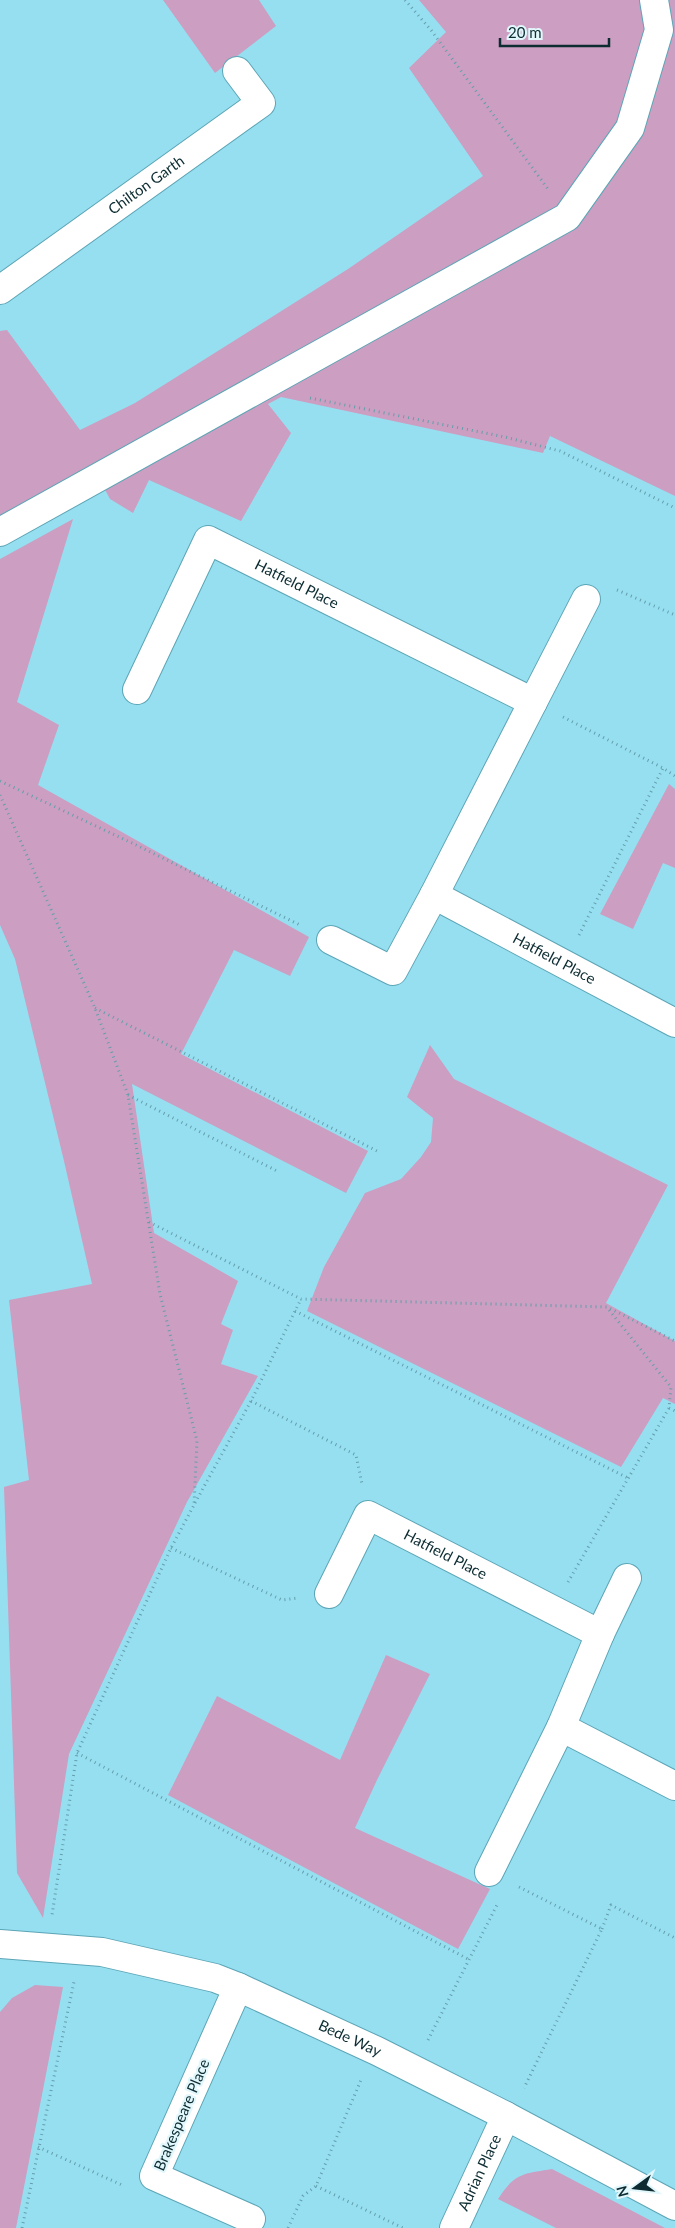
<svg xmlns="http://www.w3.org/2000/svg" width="675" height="2228" font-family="Lato,sans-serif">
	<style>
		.green { fill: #cc9ec1 }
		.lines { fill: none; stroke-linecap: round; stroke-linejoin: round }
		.minor-casing { stroke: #5ca5b6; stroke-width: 30 }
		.path { stroke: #649eac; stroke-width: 3; stroke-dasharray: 1 4; stroke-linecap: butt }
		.minor { stroke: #fff; stroke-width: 28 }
		.labels { text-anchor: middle; stroke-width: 4.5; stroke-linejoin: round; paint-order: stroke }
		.street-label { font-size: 15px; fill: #0c2c32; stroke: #e2f7fc }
	</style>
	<rect width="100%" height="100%" fill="#96dff1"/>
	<g class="green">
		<polygon points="163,0 259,0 276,26 215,73"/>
		<polygon points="419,0 675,0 675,496 550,436 543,453 281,397 268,404 291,433 241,521 149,480 133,513 110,499 95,471 0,523 0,331 7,330 80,430 135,403 348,269 483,176 409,68 446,32"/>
		<polygon points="73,519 17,702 59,725 38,785 309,937 290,976 234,950 181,1054 368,1151 346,1193 132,1084 154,1233 238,1281 221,1324 233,1330 221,1364 258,1376 187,1502 69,1754 43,1918 17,1873 4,1487 29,1480 9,1300 92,1284 64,1161 15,959 0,925 0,559"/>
		<polygon points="669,784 675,789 675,868 663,863 633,929 600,914"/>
		<polygon points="430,1045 454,1079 668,1185 606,1303 675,1341 675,1404 663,1398 621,1467 307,1311 324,1267 365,1193 401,1179 421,1157 431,1142 433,1118 407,1097"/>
		<polygon points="386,1655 430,1674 377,1780 355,1828 490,1889 458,1949 168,1795 217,1696 340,1760"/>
		<polygon points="35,1985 63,1987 16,2228 0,2228 0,2012 12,1998"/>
		<path d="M552,2169l113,59h-109l-58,-29c17,-26 24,-25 54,-30z"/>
	</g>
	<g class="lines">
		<g class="minor-casing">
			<g id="minor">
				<path id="s1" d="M0,290l261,-187 -24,-32"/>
				<polyline points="0,532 567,217 630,128 659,30 654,0"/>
				<path id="s2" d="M137,690l71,-150 325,162 -99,193 241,128"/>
				<polyline points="533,702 586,599"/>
				<polyline points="331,940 393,971 434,895"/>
				<path id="s3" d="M329,1594l39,-79 232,119 -39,93"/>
				<polyline points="600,1634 627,1578"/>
				<polyline points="489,1872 561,1727 675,1786"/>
				<path id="s4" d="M0,1944l102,8 113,26 23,9 139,64 129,65 169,90"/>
				<polyline points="238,1987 154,2176 251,2219"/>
				<path id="s5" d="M454,2228l52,-112"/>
			</g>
		</g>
		<g class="path">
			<polyline points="405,0 431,30 548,189"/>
			<polyline points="310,398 505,437 560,451 675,508"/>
			<polyline points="617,590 675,615"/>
			<polyline points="563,717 663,768"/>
			<polyline points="0,781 132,843 302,926"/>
			<polyline points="0,795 95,1008 128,1095 160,1294 197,1441 194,1505 171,1548 77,1753 52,1915"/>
			<polyline points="579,935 663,768 675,776"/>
			<polyline points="95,1008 377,1151"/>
			<polyline points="128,1095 277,1171"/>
			<polyline points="149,1222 301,1299 607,1307 675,1341"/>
			<polyline points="295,1311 628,1478"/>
			<polyline points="251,1401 356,1455 362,1484"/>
			<polyline points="669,1408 675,1411"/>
			<polyline points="195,1503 251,1401 301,1299"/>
			<polyline points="171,1548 282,1600 298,1598"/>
			<polyline points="568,1582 669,1408 671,1387 609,1310"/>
			<polyline points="77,1753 468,1959"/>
			<polyline points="519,1887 602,1929 524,2088"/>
			<polyline points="602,1929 611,1905 675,1938"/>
			<polyline points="428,2040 498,1903"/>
			<polyline points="38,2147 122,2185"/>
			<polyline points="316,2186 403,2228"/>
			<polyline points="22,2228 74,1982"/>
			<polyline points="288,2228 303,2196 316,2186 361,2080"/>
		</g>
		<use href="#minor" class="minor"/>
	</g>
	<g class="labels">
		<g class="street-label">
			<text dy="5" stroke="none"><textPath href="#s1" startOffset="180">Chilton Garth</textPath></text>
			<text dy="5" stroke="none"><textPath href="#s2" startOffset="265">Hatfield Place</textPath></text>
			<text dy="5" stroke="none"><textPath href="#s2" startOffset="882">Hatfield Place</textPath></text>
			<text dy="5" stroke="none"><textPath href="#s3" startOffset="175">Hatfield Place</textPath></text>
			<text dy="5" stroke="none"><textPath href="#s4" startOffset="366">Bede Way</textPath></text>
			<text transform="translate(182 2115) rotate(-67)" y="5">Brakespeare Place</text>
			<text dy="5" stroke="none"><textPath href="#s5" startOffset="61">Adrian Place</textPath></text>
		</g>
	</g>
	<g transform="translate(635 2188) rotate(255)" stroke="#e2f7fc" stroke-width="4" paint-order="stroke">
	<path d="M0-4L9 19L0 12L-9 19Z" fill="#0c2c32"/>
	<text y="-8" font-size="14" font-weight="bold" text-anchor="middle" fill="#0c2c32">N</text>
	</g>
	<path d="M500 38v8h109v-8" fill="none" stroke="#0c2c32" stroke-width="2.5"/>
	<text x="508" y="38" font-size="15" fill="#0c2c32" stroke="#e2f7fc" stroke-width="4" paint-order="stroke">20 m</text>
</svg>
